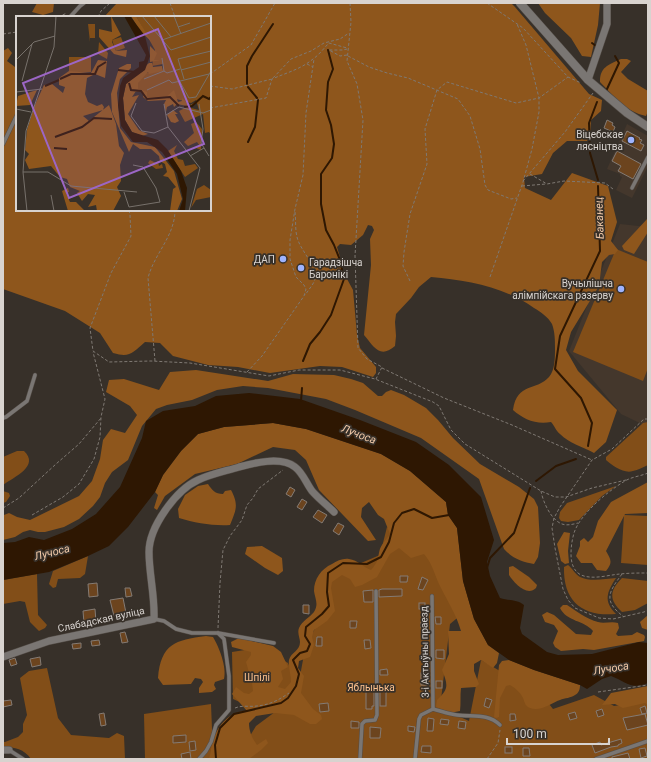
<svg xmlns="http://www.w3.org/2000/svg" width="651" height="762" font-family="Roboto,sans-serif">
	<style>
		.built { fill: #44372c }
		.green { fill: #824e18 }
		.forest { fill: #8e561c }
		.water { fill: #2e1702 }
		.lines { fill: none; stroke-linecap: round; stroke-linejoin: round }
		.stream { stroke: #2e1702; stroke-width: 2 }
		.building { fill: #6c441e; stroke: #847b74 }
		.service-casing { stroke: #544d47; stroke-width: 4.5 }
		.minor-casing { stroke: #544d47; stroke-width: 8 }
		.tertiary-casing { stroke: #544d47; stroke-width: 9 }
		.path { stroke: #7f7973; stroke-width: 1; stroke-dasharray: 3 2; stroke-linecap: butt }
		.service { stroke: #7a7673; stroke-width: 3.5 }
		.minor { stroke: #7a7673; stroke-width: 7 }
		.tertiary { stroke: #7a7673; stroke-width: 8 }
		.poi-dot { fill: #9fb3fd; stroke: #373029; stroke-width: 1.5 }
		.labels { text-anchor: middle; stroke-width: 3.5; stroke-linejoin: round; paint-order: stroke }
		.poi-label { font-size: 10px; fill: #d8d3cf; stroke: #373029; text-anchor: end }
		.street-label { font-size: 10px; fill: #d8d3cf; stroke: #373029 }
		.park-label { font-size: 10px; fill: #fcc18e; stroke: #373029 }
		.water-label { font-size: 11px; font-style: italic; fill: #f1c9a8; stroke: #373029 }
		.inset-river { fill: none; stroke: #2e1702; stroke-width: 2 }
		.inset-road { fill: none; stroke: #77716b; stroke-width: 1 }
		.view { fill: #9c66c5; fill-opacity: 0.15; stroke: #9c66c5; stroke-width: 2 }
		.inset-edge { fill: none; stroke: #d8d3cf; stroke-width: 2 }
	</style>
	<rect width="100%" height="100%" fill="#373029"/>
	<g class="built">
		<polygon points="627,124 648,136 648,166 632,198 616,190 622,177 620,176 620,174 607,169"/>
		<polygon points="620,224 648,227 648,427 621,414 569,351"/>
	</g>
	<g class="green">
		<polygon points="616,249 648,262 648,368 643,381 573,352"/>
		<path d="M648,422v43c-5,2 -10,5 -15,6 -9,3 -20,-5 -27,-11v-3l37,-34z"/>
		<path d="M17,451h7c16,15 -10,26 -21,34v-28z"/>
		<polygon points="616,486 602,496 579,520 568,522 561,521 559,518 560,512 567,503"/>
		<polygon points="3,491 9,493 10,496 6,502 3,503"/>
		<polygon points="624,515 648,516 648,565 621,563"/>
		<polygon points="387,527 439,562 462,614 450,624 440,708 469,721 481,660 542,695 553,709 594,695 614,706 648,701 648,759 236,759 256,726 283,706 298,687 305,649 325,608 323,579 380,555"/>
		<polygon points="88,556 85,574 80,578 58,579 56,587 53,588 49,584 53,571"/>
		<path d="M568,565c4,3 7,9 12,12 10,5 25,2 36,1 -9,14 -13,23 0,36 -33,3 -53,-12 -52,-47z"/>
		<polygon points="37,574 38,615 47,625 45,628 39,631 30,622 25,602 20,601 3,604 3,580"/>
		<path d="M622,578l26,3v22l-13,7 -13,2c-13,-12 -13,-21 0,-34z"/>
		<polygon points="251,649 274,655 288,663 293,674 291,684 285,694 242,703 233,699 232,652"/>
		<path d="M47,668l11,50 13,17 38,3 8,-5 7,3 1,23h-94c-7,-10 -16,-12 -28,-12v-5h2l13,-5 5,-5v-8l4,-9 -7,-37 9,-7z"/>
		<polygon points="211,704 213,754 209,759 145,759 144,714"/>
	</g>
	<g class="forest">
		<polygon points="37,3 54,3 53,12 43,15 32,12"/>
		<path d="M117,3h394l4,4 74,87 13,6 -1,11 -10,9 -1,15 -3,6h-20l-14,12 -11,21 -18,3 1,11 26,12 21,-27 36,13 9,36 -6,19 7,9 -3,4 -6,1 -7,7 -3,24 -28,46 -5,18 12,21 39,39 -11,32 -12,11c-11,-6 -25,-10 -34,-19 -4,-3 -6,-9 -9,-12 -15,3 -28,-3 -38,-12 4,-28 24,-19 36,-33 6,-7 6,-19 6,-29 0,-7 0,-16 -3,-24 -4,-7 -11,-12 -18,-16 -29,-21 -67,-28 -103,-31l-12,10 -8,11 -15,16 -1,8 1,14 -1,10c-15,13 -21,1 -31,-11l7,-70 -1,-26 4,-9 -2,-4 -4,-1 -5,10 -12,10 -11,-1 -3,3 3,10v9l13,24 4,45 3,13 16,19v6l-3,4 -31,-10 -22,-1 -50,7 -32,-6 -30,-2 -35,-9 -13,-13 -15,-1c-13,11 -15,16 -32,11l-13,-20 -35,-22 -62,-22v-238l5,-3 4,5 -5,8 8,6 2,-2v145h193v-193h-106z"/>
		<polygon points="538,3 600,3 598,25 591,57 582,56 571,38 545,13"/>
		<path d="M621,59h6l4,2 -10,11 7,7 20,12v20l-2,5c-20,-4 -32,-20 -46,-34 0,-15 8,-17 21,-23z"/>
		<polygon points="648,218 648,232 634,254 624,250 622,246"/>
		<path d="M196,370l72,11 25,-7 41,1 17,4 12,4 15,13h4l4,-4 5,-2 13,5 22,13 12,12 15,18 27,26 39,23 15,12 4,8 2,36 -2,14 -4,7c-12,-2 -22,-6 -30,-15l-25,-70 -58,-41 -66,-28 -29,-11 -58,-11 -25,-2 -26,4 -25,10 -25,5 -11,4 -14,17 -14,34 -16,12 -7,11 -5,14 -7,9 -14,13 -15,8 -19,5h-7l-8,-2 -7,2 -8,5 -12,3 1,-25 5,-2 8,4 13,3 49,-24 13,-15 8,-22 3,-19 8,-11 14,4 12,-18 -7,-9 -24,-14 3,-12 15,-1 35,11 11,-18z"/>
		<path d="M273,423l33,6 75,25 29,17 36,31 2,13 9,13 6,53 11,38 14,26 11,8 -2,10 -4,5 -12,-8 -7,4v7l5,13 -3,3 -15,1c-1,8 0,15 -1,23l-10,2 -14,-6 1,-7c12,-11 11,-15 5,-30l7,-16 -1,-23h13c-5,-17 -12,-27 -20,-43 -6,-11 -8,-24 -17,-34l-13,4 -12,-10 -9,6 -13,23 -15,8 -7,2 -5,-8 -8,-4 -10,7 -1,6 4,23 -8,10 -13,9 -2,7 2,8 -4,12 -11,4 -1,7 6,8 -3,17 12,16 8,6 1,4 -6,5h-6l-16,-9 -19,-2 -19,3 -7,7c0,8 3,15 8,22l9,-6 2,4 -7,7 -12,9h-40c2,-6 2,-13 4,-19 5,-15 17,-29 34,-29l-15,-17 4,-7 8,6 5,1 4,-3 -1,-8 -6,-21 5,-7v-3l-19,-5 -1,-5 8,-4 34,8 8,6 7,15 -7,4 2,8 -5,8 7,2 6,-7c0,-7 -3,-16 -2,-22 2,-8 11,-9 11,-18 0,-4 -3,-9 -1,-14 3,-7 11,-11 15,-16 5,-8 1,-13 0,-21 0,-12 7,-22 18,-27 5,-3 11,-6 17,-5 9,1 14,8 22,11 10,-10 6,-18 11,-25 2,-4 6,-7 8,-11l-6,-15 -6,-4 -9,-13 -7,6 -1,9 15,23 -8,1 -49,-51 -13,-30 -11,-10 -22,-3 -36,17 -42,10 -30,22 -8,14 -3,-2 4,-13 -3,-3 8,-17 18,-24 17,-17 26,-7z"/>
		<path d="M648,482v31l-23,1 -19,37c5,9 7,11 0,20l-9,-1 -5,-7h-11l-5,-7 4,-10v-5l4,-3 4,4 5,-5 5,-16 13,-19z"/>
		<path d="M208,484c4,6 7,10 15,10l2,-3 6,-1c8,15 5,20 -1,35 -17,1 -35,-2 -51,-7l-1,-9 7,-14 13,-9z"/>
		<polygon points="564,532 570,533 568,551 569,563 565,564 561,561 557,544"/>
		<polygon points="262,546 282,558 283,571 278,575 265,568 245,554 247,547"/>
		<path d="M513,566l16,11 8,8 -1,3c-9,9 -22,-5 -27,-13v-8z"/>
		<path d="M563,605h4c9,6 20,14 31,17 6,2 13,-1 20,1l1,5 -3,6 2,2 14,-1 5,-3 7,3 1,2 -1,4 -50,9 -11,-1 -22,2 -6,-4 -2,-4 5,-12 -4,-6 -9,-3 -3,-7 5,-3 7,3 22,19 15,1 2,-4c-9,-11 -26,-9 -33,-23z"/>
		<polygon points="648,615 648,630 642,628 640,622"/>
		<path d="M206,636l7,1c6,10 14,30 11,42l-9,3 -1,3 2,4 -4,3 -13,1v-5l4,-6 -2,-3 -6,-1 -4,6 -28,1 -5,-7c3,-34 17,-38 48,-42z"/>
		<path d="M509,660l25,10 46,15c0,4 -1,8 -5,10 -4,3 -10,3 -15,5 -9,3 -19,12 -30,8 -5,-2 -5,-5 -7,-10 -2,-5 -8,-10 -13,-13l-4,1 -6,12 -1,19 -3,1 -2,-1 5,-52 3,-4z"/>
		<polygon points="648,686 648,705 645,703 623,708 615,704 602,705 611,693"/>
	</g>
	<path class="water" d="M249,393l51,6 60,21 56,22 33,23 32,32 13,43 -7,22 3,14 10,22c9,3 17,1 24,7l-4,23 2,6 25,18 11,3 34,-1 47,-12 9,1v40c-18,7 -21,-1 -37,-7l-9,3 -15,10 -7,-4 -46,-15 -25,-10 -21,-15 -14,-26 -11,-38 -6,-53 -9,-13 -2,-13 -36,-31 -29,-17 -75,-25 -33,-6 -49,4 -26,7 -17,17 -18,24 -8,17 -27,35 -19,19 -21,10 -39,16 -46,8v-37l12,-1 14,-5 15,3 28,-11 24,-15 24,-27 22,-49 4,-17 17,-10 32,-5 21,-10z"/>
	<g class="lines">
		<g class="stream">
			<polyline points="592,43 596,46"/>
			<polyline points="247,84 247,66 252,56 273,24"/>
			<polyline points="248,87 257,98"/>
			<polyline points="607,89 619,63 615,56"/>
			<polyline points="597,102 589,123 590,153 598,180"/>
			<polyline points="248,142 255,127 258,100"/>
			<polyline points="303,361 310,344 320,332 331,315 344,279 340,260 334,245 326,230 321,204 321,174 332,158 334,144 331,125 326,110 328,82 333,69 328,50"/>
			<polyline points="301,401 302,388"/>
			<polyline points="588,446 592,423 581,398 555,369 560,336 600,251 598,186"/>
			<polyline points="536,481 556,466 576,459"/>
			<polyline points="487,568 490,558 514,533 530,488"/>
			<polyline points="216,759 215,745 220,728 234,714 281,703 288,698 296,686 299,674 293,660 300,653 307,651 310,644 305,636 306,627 322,614 329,606 327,592 328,573 343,563 367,564 381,557 389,542 394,523 402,513 414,509 432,518 449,515"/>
		</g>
	</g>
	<g class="building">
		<polygon points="607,120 613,123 612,125 615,127 613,132 604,128"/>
		<polygon points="627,131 640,138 639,139 642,140 640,143 644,145 641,151 622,141"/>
		<polygon points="617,151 641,164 633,179 618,171 621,166 612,161"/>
		<polygon points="290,487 295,490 291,497 286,494"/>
		<polygon points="302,499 307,502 302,510 297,507"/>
		<polygon points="318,510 327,515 322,523 313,517"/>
		<polygon points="338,523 344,526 339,535 333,531"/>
		<polygon points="400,576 408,576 407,582 400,582"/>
		<polygon points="422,577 428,580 423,590 418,589"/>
		<polygon points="97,583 98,596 89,597 88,584"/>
		<polygon points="125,588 130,588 132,596 126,597"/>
		<polygon points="382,589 402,589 402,596 379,597 379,590"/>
		<polygon points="373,590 373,602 364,602 363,591"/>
		<polygon points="123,598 126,613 114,616 110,600"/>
		<rect x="419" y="603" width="6" height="6"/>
		<polygon points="303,605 309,605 309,614 303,613"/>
		<polygon points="95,609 96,622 84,623 83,611"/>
		<polygon points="435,617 441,617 441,624 436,624"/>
		<polygon points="350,621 357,621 356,628 350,628"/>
		<polygon points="427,621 427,627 421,628 421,622"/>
		<polygon points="125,632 128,642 122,643 120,633"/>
		<polygon points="317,637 322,637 322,646 316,646"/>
		<polygon points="99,640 100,645 92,646 91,641"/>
		<polygon points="364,640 370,640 371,648 365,649"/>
		<polygon points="81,643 81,648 73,649 72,644"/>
		<polygon points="436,650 444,650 444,659 436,658"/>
		<polygon points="40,657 41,665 32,667 30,659"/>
		<polygon points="15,658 17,664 11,666 9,660"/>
		<polygon points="387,669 388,675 380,675 380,670"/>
		<rect x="421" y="673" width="7" height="12"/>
		<rect x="436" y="681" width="6" height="7"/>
		<polygon points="366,689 372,689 372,691 374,691 374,706 372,706 372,709 366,709"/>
		<rect x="380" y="691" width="6" height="15"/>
		<polygon points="486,698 492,700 489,708 484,706"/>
		<polygon points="11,700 12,705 3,707 3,701"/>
		<polygon points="328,703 329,711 320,712 319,704"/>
		<polygon points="645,706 647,713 642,714 640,708"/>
		<polygon points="602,709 604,715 598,717 596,711"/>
		<polygon points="575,712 577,718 570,720 568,714"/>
		<polygon points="104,713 106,725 101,726 99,714"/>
		<polygon points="510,714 515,714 516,720 510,721"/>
		<polygon points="645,714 648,725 627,730 623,718"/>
		<polygon points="428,718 434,719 433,731 427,731"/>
		<polygon points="441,719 449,720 448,725 440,724"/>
		<polygon points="351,721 359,722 359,728 351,728"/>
		<polygon points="459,721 466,722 465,729 458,728"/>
		<polygon points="408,726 415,727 414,732 408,731"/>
		<polygon points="370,727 381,728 380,738 370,738"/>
		<polygon points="186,735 186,742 173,743 173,736"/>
		<polygon points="621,739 622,743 618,745 618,746 611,747 595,753 592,745 600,742 601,745"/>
		<polygon points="195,741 196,750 190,751 189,742"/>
		<polygon points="422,746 431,746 431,753 421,752"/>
		<rect x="505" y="747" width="7" height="6"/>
		<polygon points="523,748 529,748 530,756 523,756"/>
		<polygon points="645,748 647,756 641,758 639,749"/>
		<polygon points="190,752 191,759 182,759 181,754"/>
		<polygon points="628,753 630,759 612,759 612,757"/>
	</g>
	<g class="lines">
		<g class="service-casing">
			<g id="service">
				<polyline points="70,17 80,6 84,3"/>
				<polyline points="3,144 17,115"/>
				<polyline points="632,188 648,157"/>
				<polyline points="3,418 6,417 27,401 35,375"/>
				<polyline points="154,619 164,621 176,629 192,633 218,633 274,643"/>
				<path d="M433,709c8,2 16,5 24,6 16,2 31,-2 43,10"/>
				<polyline points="9,750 23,759"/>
				<polyline points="199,759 206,751 211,742 216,725 229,710 229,676 224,639 218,633"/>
				<polyline points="360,759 362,724 365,721 375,720 377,715 376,591"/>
				<polyline points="415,759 419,719 421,715 433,709 432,596"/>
				<polyline points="596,759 648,741"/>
			</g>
		</g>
		<g class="minor-casing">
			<g id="minor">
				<polyline points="588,80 607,24 607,3"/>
				<path d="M3,657l46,-16 105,-22c1,-23 -5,-45 -5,-67 0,-25 27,-62 49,-72 13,-6 28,-9 41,-13 15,-4 42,-11 56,0 8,6 11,16 17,24 7,8 15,14 22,21"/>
				<polyline points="3,750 9,750"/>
			</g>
		</g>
		<g class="tertiary-casing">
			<polyline id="tertiary" points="520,3 588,80 627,113 648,127"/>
		</g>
		<g class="path">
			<polyline points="170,3 175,17"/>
			<polyline points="350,3 351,22 347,61 357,84 363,120 355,256 358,348 367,359 382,367 376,379"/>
			<polyline points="487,3 523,28 568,77 581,83"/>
			<polyline points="58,17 67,13"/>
			<polyline points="98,17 101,11 110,3"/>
			<polyline points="3,34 17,32"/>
			<polyline points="347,55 340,56 329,50 343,50 347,49"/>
			<polyline points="348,56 369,67 387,73 408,78 458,99 470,116 480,149 485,185 488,190 511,199 517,198"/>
			<polyline points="307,64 313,67"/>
			<polyline points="210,74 251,45 275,3"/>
			<polyline points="210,86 232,89 272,79 291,59 311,51 324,43 340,39 349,33"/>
			<path d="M210,108l56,-10 6,-19c14,-6 29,-10 41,-20 6,-4 11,-11 16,-16l18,5"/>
			<polyline points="530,174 547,184 564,181 605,183 613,189"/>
			<polyline points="523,181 565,132 593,93"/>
			<polyline points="522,186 546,184"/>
			<polyline points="129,210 130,215 131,236 111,273 90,328 93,351 109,362 151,361 190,363 269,376 299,370 340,370 375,379 433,402 439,406 451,430 465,444 541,491 555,497 566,497 592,488 626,480"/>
			<path d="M295,212c1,8 0,17 2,25 3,14 23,31 17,45 -3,5 -6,9 -9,13"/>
			<polyline points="490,277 523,182 532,149 539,112 539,98 526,45 517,24"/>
			<polyline points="410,281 403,266 404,252 410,214 427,164 425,129 437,90 447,82 516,103 539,98 568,77"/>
			<path d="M155,361l-7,-83c6,-24 27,-42 27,-68"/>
			<polyline points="382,368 444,398 512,425 592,460"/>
			<polyline points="247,372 262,356 304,296 306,289 304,285 296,277 290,259 290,240 295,209 303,175 306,113 314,59"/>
			<polyline points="648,419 644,419 612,449 592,460 560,507 554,518 552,528 555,548 563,589 568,600 575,608 599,618 613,619 644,612 648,610"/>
			<path d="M648,473c-7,3 -17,4 -23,8 -17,10 -45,33 -51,52 -2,7 -3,14 -3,21 0,8 2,17 10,21 12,5 27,0 39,-1 9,-1 19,-1 28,-1"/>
			<path d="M541,491c2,11 10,29 21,33 5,2 12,0 16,-1"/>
			<polyline points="3,508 19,498 56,464 79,444 101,418"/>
			<polyline points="32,515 63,497 79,484 94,459 100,437 101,417 105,399 93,352"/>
			<path d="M622,574c-14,19 -19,27 2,43"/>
			<polyline points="218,628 220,583 223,550 230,536 242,520 247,505 253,498 258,489 283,470"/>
			<polyline points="598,692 648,685"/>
			<path d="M235,708c7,-3 15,-1 22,-2 12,-1 22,-6 32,-13"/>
			<polyline points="487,759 498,743 500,730"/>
		</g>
		<use href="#service" class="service"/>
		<use href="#minor" class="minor"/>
		<use href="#tertiary" class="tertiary"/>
	</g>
	<g class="poi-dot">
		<circle cx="631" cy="140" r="4"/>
		<circle cx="283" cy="259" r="4"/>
		<circle cx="301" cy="268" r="4"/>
		<circle cx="621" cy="289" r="4"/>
	</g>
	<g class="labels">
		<g class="poi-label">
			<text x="623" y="138">Віцебскае<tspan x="623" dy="12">лясніцтва</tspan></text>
			<text x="275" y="263">ДАП</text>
			<text x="309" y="266" text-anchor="start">Гарадзішча<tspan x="309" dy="12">Баронікі</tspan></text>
			<text x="613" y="287">Вучылішча<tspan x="613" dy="12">алімпійскага рэзерву</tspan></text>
		</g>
		<g class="street-label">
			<text transform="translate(101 619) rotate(-12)" y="4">Слабадская вуліца</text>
			<text transform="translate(424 652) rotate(-91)" y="4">3-і Актыўны праезд</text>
		</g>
		<g class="park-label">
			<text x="257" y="681">Шпілі</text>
			<text x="371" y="691">Яблынька</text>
		</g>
		<g class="water-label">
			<text transform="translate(599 218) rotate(-92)" y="4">Баканец</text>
			<text transform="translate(359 434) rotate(21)" y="4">Лучоса</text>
			<text transform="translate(52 552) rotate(-14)" y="4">Лучоса</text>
			<text transform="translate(611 668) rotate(-9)" y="4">Лучоса</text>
		</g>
	</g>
	<g transform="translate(16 16)">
		<rect width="195" height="195" fill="#373029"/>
		<path d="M120,0h75v119l-2,-3 -4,1 -2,-19 -18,8 -6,-11 8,-4 12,3 -3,-10 -5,3 -22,-6 -20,3 -9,-9 -5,1 2,-11 8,-8 18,-3v-6l-11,2 3,-16zM72,8h7v14h-5v4zM105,21l4,11 -9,3 -4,-11zM83,26l9,11 -1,6 -9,-5zM53,41h22v15h-22zM180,106l6,7 -1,21 -5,-2 4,-2 -3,-4 -9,4 -4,-4 10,-9 -3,-9zM161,129l-3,6 4,8 5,1 2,6 10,-2 3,4 -13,9 -17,-26zM134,144l6,3 2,-2 1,5 3,-2 1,4 -7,1 -8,-6zM188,169l7,5v7l-15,3 -5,8 6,-19z" fill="#824e18"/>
		<path d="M95,0l10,19 -9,5v2l4,9 11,-1 -1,7 -12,-3 -15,-17v-8l13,3zM115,0h5l15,25 -11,-10zM134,30l7,7 -3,7h7l-11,2zM82,44l9,1 -2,17 -10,-4 -8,4 -2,16 3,8 9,4 5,-2 2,3 -1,3 -20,6 6,5 20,-16 7,19 3,22 5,7 -4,12 1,16 -4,6 4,9 -8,15h-16l-1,-6 -8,2 7,-12 -7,-1 -6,7 -5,-8 3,-2 -10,-4 -3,-8 -7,-2 -9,-11 -22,3 -4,-9 4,-6 -4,-4 2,-20 7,-23 10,-22 8,-1 11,9 2,-6 -6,-2v-7l10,-7 22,2zM133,47h3l1,4 9,-1 1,5 -14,3 -1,-2 -10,11v6l9,3v5l18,1 9,-8 4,12 4,-1v-3l8,7 6,-3 -4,5 -15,-3 -3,3 -1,-3 -6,3 -1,5 -2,-8 2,-4 -18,1 -5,-4 1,-5 -8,-1 -4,6 7,-2 -11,19 11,16 9,4 -6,2 -10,-4 -7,-12 -2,-22 3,-14zM111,48h4v4l-11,11 -3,14 3,35 11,14 24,5 19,24 8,28 -5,12h-7l3,-22 3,-2 -8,-10 -5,-1 4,-4 -2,-8 -5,-3 -1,-5 -8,-7h-11l-7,-5 -4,8 -17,-40 -1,-18 8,-26zM21,74l-7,15 -14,1 2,-10zM157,94l5,4h-3l4,7 -4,2 -4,-1 -4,-7zM52,172l1,4 -3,1 4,9h6l9,9h-17l-6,-20z" fill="#8e561c"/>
		<path d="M108,0h6l15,20 5,20 -5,14 -19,14 -3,14 2,22 7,12 26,8 9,9 14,22 6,17 -2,23h-6l4,-12 -6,-25 -15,-22 -15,-10h-14l-12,-16 -3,-21 2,-19 3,-8 16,-11v-5l5,-1 2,-6z" fill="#2e1702"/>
		<path class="inset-river" d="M102,54l17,2M44,63l11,-5h24l3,-7 8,-5M113,67l2,7 10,1 6,8 23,-2 9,9M29,70l14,-6M168,91l8,-1 11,-10 6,3 2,-2M39,121l27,-10 12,-9 18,1M38,132l13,1"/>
		<path class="inset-road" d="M126,0l29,34 40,-13M138,0l17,21M158,0l7,18M174,0h18M162,11l12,-4M146,24l49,-17M146,42l2,13M0,44l18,-18 21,-6M165,54l30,-8M128,63l20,-8 3,2 13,-4M168,63l-6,-20 33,-8M163,64l10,18 7,-1 15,-26M6,65l10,-37M131,74l22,-10 3,3 37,-9M0,76l26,-3M120,87l-5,13 11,15 12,2 14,-6M148,88l4,23 32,41 -11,43M183,88l4,25 -2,14 8,13M0,93l15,3M150,99l13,-8 24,6 8,-3M174,140l14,-8M7,156h25l23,14 66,6M108,176l5,15 31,-5 -4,-14 -13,-21 -10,-2M35,179l3,16M11,195l-4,-39 3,-41 28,-84 2,-31"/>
		<path class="view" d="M142,13l46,115 -135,54 -46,-115z"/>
		<rect width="195" height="195" class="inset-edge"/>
	</g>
	<rect width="651" height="762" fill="none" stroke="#d8d3cf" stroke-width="8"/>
	<path d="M507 738v6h102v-6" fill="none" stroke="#d8d3cf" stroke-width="2"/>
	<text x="513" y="738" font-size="12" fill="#d8d3cf" stroke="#373029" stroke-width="3" paint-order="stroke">100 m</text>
</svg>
